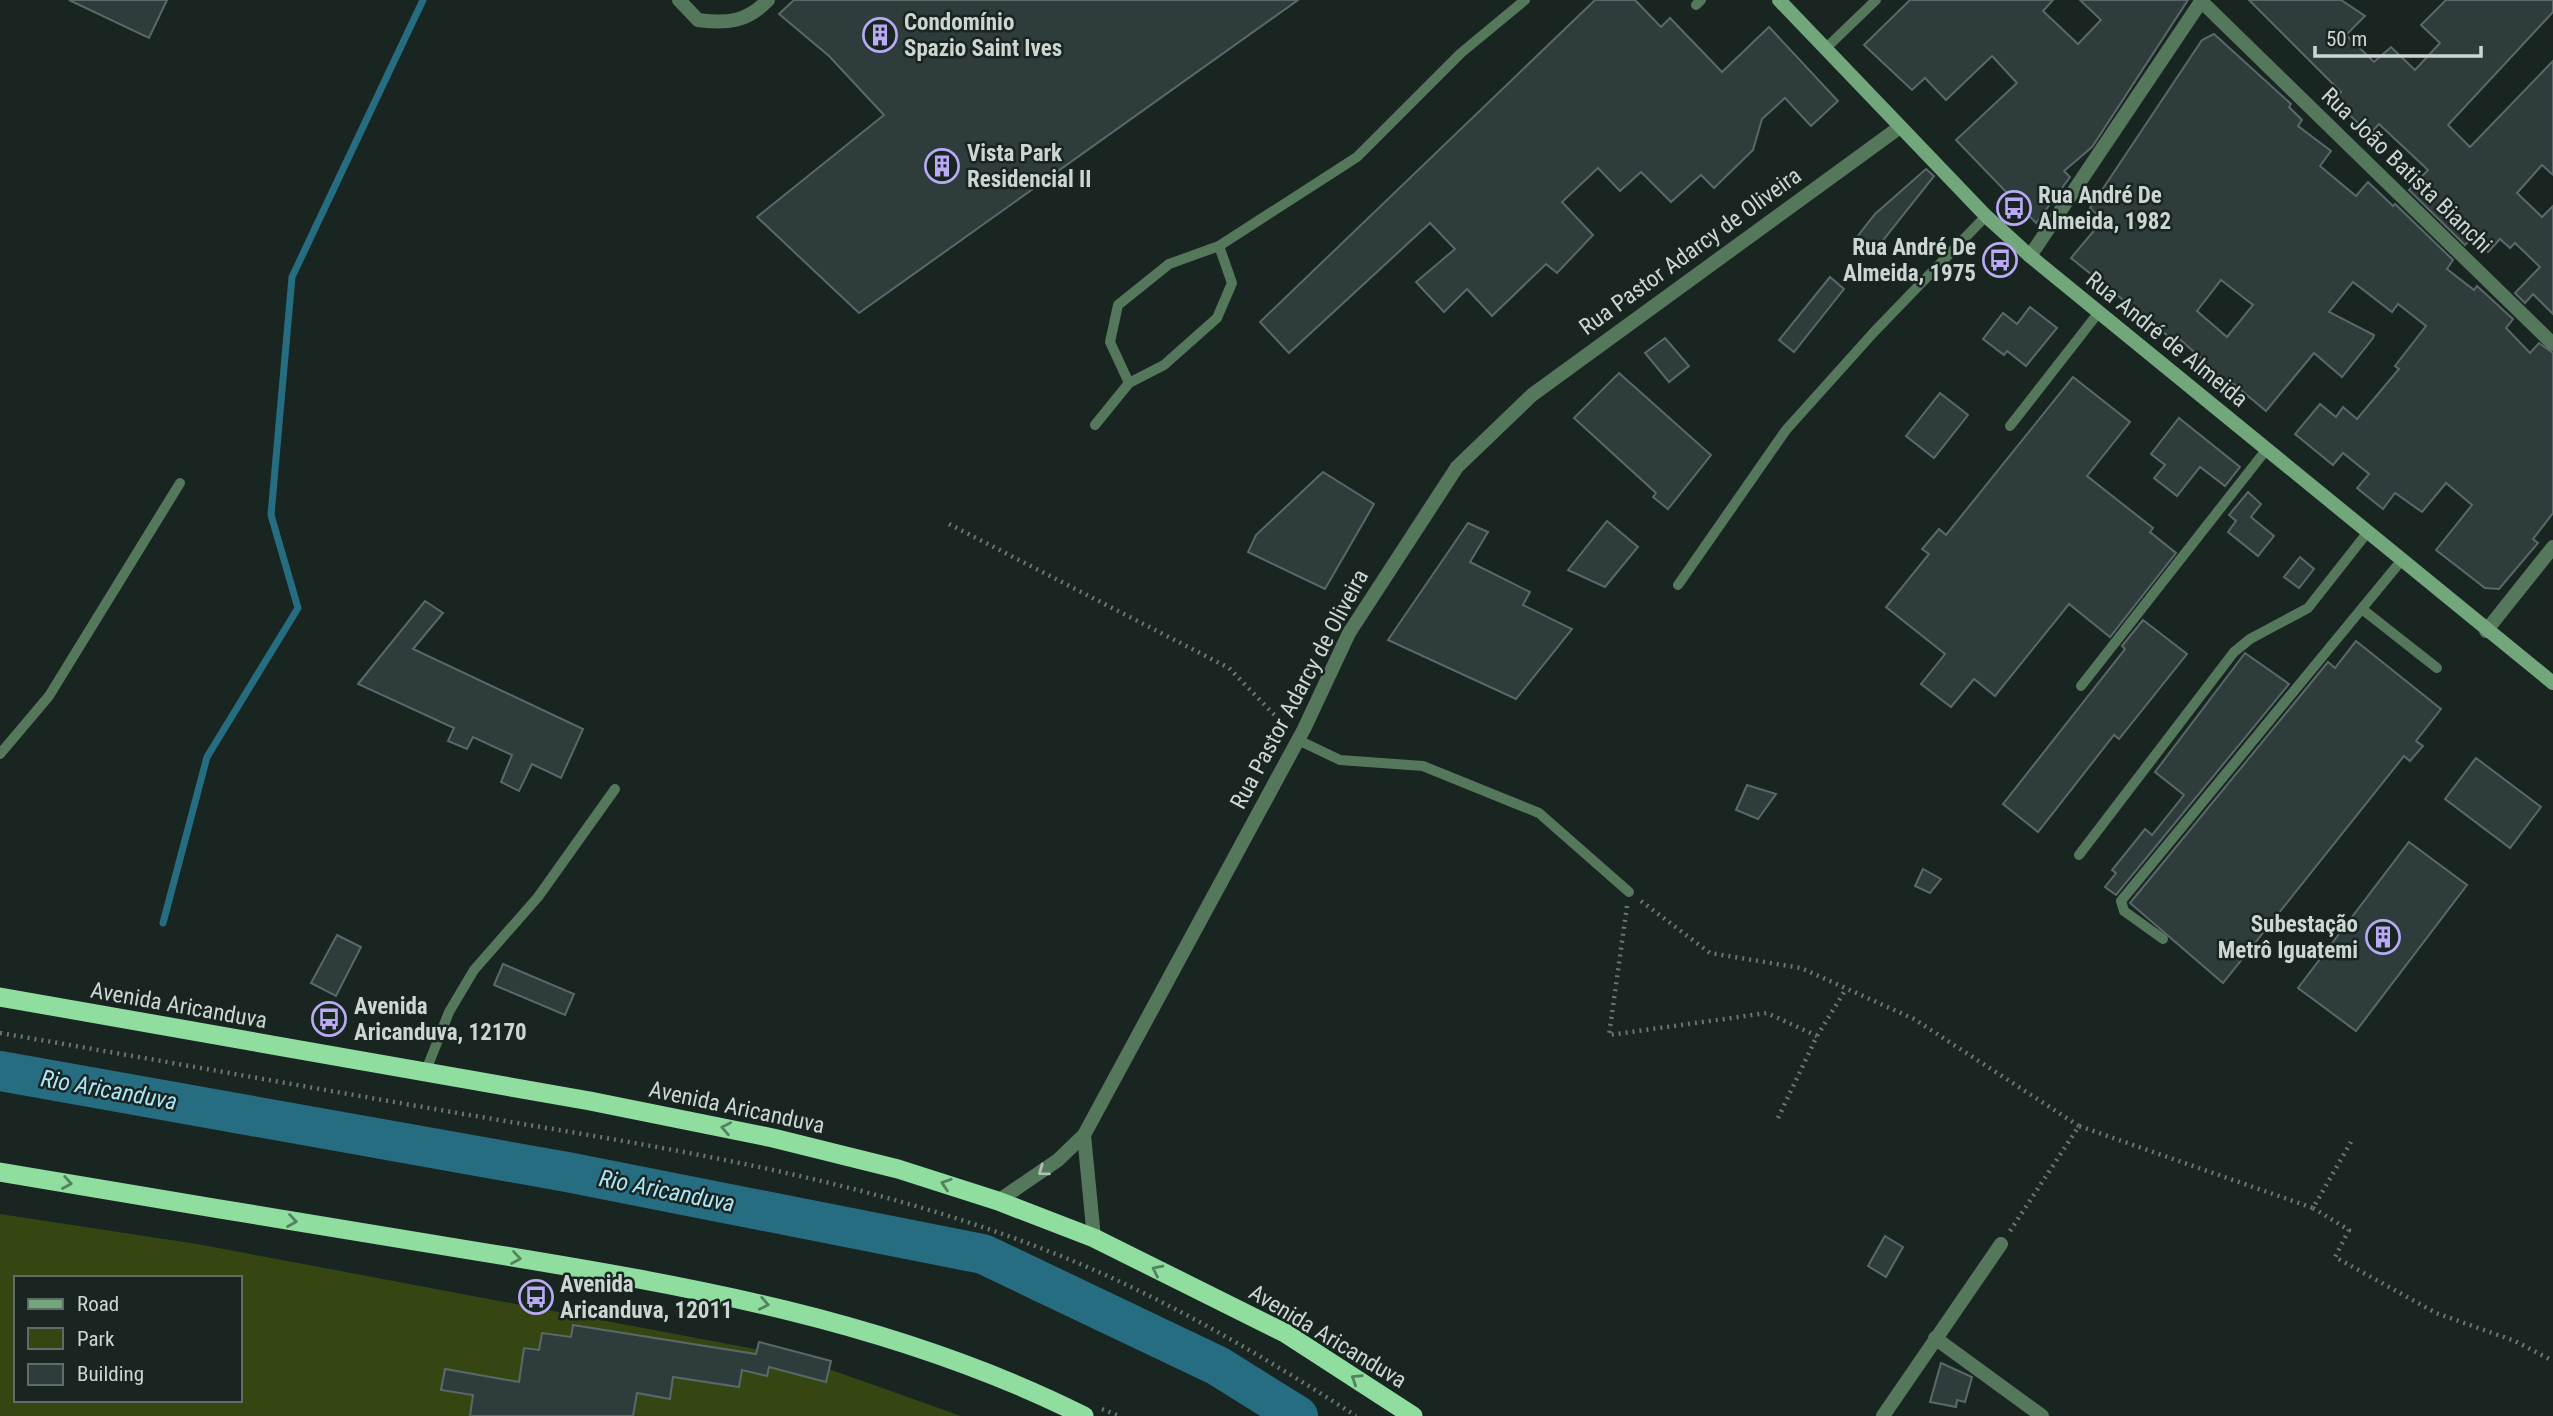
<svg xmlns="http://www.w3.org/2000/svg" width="2553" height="1416" font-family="'Roboto Condensed',sans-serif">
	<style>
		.green { fill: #354613; fill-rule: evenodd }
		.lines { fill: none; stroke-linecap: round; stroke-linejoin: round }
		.stream { stroke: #266d82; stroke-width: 7 }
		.river { stroke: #266d82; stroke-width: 40 }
		.building { fill: #2e3c3c; stroke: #596969; stroke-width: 2; fill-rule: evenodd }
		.path { stroke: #6b7571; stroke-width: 4.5; stroke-dasharray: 2 5; stroke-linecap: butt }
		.service { stroke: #55775b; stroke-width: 10 }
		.minor { stroke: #55775b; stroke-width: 14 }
		.tertiary { stroke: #55775b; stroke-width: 14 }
		.secondary { stroke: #71a77b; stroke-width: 14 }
		.trunk { stroke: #8fdea0; stroke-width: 19 }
		.oneway { stroke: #548260 }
		.oneway2 { stroke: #b0beb5 }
		.labels { text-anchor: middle; stroke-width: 5; stroke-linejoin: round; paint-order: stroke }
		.poi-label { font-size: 23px; font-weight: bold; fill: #ced6d3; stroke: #192521; text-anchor: start }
		.street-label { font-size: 23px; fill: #ced6d3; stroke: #192521 }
		.water-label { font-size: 24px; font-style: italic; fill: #ade5f8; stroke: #192521 }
	</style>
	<rect width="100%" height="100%" fill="#192521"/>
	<path class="green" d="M0,1214l197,30 595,112 169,60h-961zM16,1278h224v122h-224z"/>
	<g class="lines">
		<polyline class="stream" points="163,923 207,757 298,608 271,515 292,277 423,0"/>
		<polyline class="river" points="0,1071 567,1172 983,1254 1218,1366 1298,1416"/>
	</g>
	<g class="building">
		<polygon points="69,0 167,0 149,38"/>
		<polygon points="794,0 1298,0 859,313 757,217 884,115 829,56 779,14"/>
		<polygon points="1595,0 1635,0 1661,27 1670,18 1722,72 1769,27 1838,101 1811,126 1785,98 1762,119 1753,150 1714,188 1701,175 1671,202 1641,172 1620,191 1598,168 1562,202 1593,235 1557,273 1546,264 1492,316 1467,289 1444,312 1416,282 1455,249 1430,223 1289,353 1260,322"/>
		<polygon points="1910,0 2053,0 2043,11 2078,44 2101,20 2080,0 2188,0 2092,147 2064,171 2070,177 2036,223 1956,140 2017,83 1992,56 1946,100 1925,78 1912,90 1864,45"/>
		<polygon points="2249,0 2341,0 2365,16 2346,35 2374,62 2391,47 2415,70 2440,43 2421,25 2446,0 2553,0 2553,12 2448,125 2470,147 2553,61 2553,175 2542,165 2517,193 2542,217 2553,206 2553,314 2533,294 2525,303 2515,293 2540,267 2515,243 2510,248 2500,239 2488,252 2472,237 2465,245 2409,190 2428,170 2379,124 2370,134 2333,100 2341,92"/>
		<path d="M2214,34l77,70 -2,3 13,13 -4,6 33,25 -11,15 36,30 12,-14 25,24 2,-2 58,56 -6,9 27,21 3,-4 36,33 -7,9 24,25 9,-10 14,10v160l-20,26 5,4 -39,46 -14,-1 -49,-38 36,-45 -26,-22 -24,29 -27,-19 -12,16 -26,-21 12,-14 -26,-21 -10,12 -38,-31 25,-30 16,13 7,-10 14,12 42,-50 -4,-3 31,-40 -28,-22 -6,8 -39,-30 -24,30 45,23 -1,3 -31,39 -28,-24 -48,58 -36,-30 -2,3 -26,-21v-4l-26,-23 -3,4 -102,-82 32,-38 -13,-12 112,-168zM2221,280l32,25 -26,32 -30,-26z"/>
		<polygon points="1926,169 1934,176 1884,239 1870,251 1857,237 1875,214"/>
		<polygon points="1830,277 1844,289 1794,352 1779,340"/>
		<polygon points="2030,307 2057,328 2026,366 2007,351 2004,355 1983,339 2003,313 2017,324"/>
		<polygon points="1665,338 1689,366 1669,382 1645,353"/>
		<polygon points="1619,373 1711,455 1668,509 1653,497 1656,493 1574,418"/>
		<polygon points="2073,377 2130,422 2087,476 2153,528 2150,532 2176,553 2110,637 2069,604 1995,696 1974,679 1951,707 1921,684 1945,654 1886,607 1929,554 1922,549 1939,529 1946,535"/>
		<polygon points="1940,393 1968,415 1934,458 1906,436"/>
		<polygon points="2179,418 2240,467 2225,486 2200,467 2177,496 2154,478 2165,465 2151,454"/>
		<polygon points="1323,472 1374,504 1325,589 1248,552 1256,535"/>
		<polygon points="2248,492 2261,504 2251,517 2274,536 2258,556 2228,532 2236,521 2229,515"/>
		<polygon points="1607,521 1638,547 1605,587 1568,570"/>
		<polygon points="1468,523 1488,532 1470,562 1530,592 1523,605 1572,629 1516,699 1388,640"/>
		<polygon points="2300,557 2314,569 2299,588 2284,577"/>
		<polygon points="425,601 443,613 413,649 583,729 561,778 532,764 519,791 501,782 512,755 473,737 467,749 448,741 454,728 358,684"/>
		<polygon points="2143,620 2187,654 2119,739 2114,735 2038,832 2003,804 2125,649 2122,646"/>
		<polygon points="2356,641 2441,709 2416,741 2423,746 2410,761 2404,756 2223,983 2130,903 2328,662 2335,668"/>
		<polygon points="2245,653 2289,684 2116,895 2105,887 2116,873 2112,870 2145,829 2152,835 2184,795 2155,772"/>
		<polygon points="2476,758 2541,807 2510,848 2445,799"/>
		<polygon points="1747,785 1776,794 1758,819 1736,810"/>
		<polygon points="2409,842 2467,885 2356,1031 2298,988"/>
		<polygon points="1923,869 1941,879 1930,893 1915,886"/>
		<polygon points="337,935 361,947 336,996 311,983"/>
		<polygon points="503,964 574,994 565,1015 494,985"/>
		<polygon points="1885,1236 1903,1247 1886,1277 1868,1266"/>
		<polygon points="573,1325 756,1354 759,1342 831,1361 826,1382 769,1367 767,1376 742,1370 739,1387 673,1377 670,1399 637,1393 633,1416 470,1416 473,1395 441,1390 445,1369 519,1382 524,1348 539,1350 542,1333 571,1337"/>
		<polygon points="1941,1363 1972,1377 1965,1402 1957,1400 1956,1407 1930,1402"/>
	</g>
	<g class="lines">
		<g class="path">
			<polyline points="949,524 1229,668 1286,727"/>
			<polyline points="1641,901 1710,953 1801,968 1914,1019 2079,1126"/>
			<polyline points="1627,906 1609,1035 1767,1013 1817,1036"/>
			<path d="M0,1033c164,28 328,58 493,86 210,35 411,67 608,154 89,40 173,90 255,143"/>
			<polyline points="1778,1118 1817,1036 1846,989"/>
			<polyline points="2313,1208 2349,1230 2335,1257 2436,1313 2515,1341 2553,1361"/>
			<polyline points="2010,1231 2079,1126 2313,1208 2351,1142"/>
			<polyline points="1102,1409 1119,1416"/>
		</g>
		<g class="service">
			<polyline points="1696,5 1701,0"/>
			<polyline points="1825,49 1876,0"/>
			<polyline points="1129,383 1110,342 1118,305 1169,264 1219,246 1357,157 1461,53 1525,0"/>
			<polyline points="1095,425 1129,383 1164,365 1217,318 1232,283 1219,246"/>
			<polyline points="2010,426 2099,312"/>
			<polyline points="1678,585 1786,430 1874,332 1986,216"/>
			<polyline points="2362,609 2437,668"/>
			<polyline points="2081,686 2266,450"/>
			<polyline points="1298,740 1340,760 1423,766 1539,813 1629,892"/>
			<polyline points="0,754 49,696 180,483"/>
			<polyline points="2079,855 2234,652 2250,639 2308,608 2367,533"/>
			<polyline points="2163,939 2124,911 2121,901 2401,561"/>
			<polyline points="425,1073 449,1012 474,970 538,897 615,789"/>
		</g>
		<g class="minor">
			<path d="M679,0l19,20c29,4 49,2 70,-20"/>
			<polyline points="2200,0 2553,344"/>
			<polyline points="2030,256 2202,0"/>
			<polyline points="2486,631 2553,547"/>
			<polyline points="1935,1338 2042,1416"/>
			<polyline points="1883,1416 2001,1244"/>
		</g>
		<g class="tertiary">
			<polyline points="1084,1135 1094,1238"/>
			<polyline points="998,1201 1058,1160 1084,1135 1304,729 1349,633 1457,467 1532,395 1900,127"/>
		</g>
		<polyline class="secondary" points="1779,0 1986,216 2030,256 2553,683"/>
		<g class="trunk">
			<polyline points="0,997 590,1101 773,1138 898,1169 998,1201 1094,1238 1285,1333 1413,1416"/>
			<path d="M0,1172c158,27 317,53 475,79 209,34 418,69 609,165"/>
		</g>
	</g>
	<defs><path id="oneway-chevron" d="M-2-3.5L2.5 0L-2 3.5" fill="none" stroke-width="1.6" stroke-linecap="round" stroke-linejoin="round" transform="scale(1.75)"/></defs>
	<g class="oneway">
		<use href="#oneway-chevron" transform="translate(726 1128) rotate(-169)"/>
		<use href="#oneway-chevron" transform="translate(67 1183) rotate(10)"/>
		<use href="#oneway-chevron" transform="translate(946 1184) rotate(-162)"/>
		<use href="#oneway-chevron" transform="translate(292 1221) rotate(9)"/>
		<use href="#oneway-chevron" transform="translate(516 1258) rotate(9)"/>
		<use href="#oneway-chevron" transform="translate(1157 1270) rotate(-154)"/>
		<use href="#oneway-chevron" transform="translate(764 1304) rotate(11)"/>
		<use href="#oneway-chevron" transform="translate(1356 1379) rotate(-147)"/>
	</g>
	<use class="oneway2" href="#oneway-chevron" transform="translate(1043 1171) rotate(144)"/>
	<defs>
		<g id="building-ring" transform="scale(1.75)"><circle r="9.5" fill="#192521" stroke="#baaaf6" stroke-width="1.5"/><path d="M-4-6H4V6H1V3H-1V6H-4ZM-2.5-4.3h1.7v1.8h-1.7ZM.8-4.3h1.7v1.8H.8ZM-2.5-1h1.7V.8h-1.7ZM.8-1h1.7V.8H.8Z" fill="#baaaf6"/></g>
		<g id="bus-ring" transform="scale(1.75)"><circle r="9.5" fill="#192521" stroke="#baaaf6" stroke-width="1.5"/><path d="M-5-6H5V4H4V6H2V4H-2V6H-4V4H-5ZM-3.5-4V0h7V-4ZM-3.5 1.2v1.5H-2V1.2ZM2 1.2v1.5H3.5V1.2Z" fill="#baaaf6"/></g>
	</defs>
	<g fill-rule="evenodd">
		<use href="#building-ring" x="880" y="35"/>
		<use href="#building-ring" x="942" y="166"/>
		<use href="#bus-ring" x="2014" y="208"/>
		<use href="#bus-ring" x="2000" y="260"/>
		<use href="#building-ring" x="2383" y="937"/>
		<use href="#bus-ring" x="329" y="1019"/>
		<use href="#bus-ring" x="536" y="1297"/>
	</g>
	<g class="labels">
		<g class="poi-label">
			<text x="904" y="30">Condomínio<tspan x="904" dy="26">Spazio Saint Ives</tspan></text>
			<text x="967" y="161">Vista Park<tspan x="967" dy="26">Residencial II</tspan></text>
			<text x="2038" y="203">Rua André De<tspan x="2038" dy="26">Almeida, 1982</tspan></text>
			<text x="1976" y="255" text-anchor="end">Rua André De<tspan x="1976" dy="26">Almeida, 1975</tspan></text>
			<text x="2358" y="932" text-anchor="end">Subestação<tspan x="2358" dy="26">Metrô Iguatemi</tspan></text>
			<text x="354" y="1014">Avenida<tspan x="354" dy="26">Aricanduva, 12170</tspan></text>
			<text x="560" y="1292">Avenida<tspan x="560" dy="26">Aricanduva, 12011</tspan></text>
		</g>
		<g class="street-label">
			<text transform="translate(2407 170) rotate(44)" y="8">Rua João Batista Bianchi</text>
			<text transform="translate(1690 251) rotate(-36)" y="8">Rua Pastor Adarcy de Oliveira</text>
			<text transform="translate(2167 339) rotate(39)" y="8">Rua André de Almeida</text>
			<text transform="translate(1299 689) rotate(-62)" y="8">Rua Pastor Adarcy de Oliveira</text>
			<text transform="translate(179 1005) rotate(10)" y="8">Avenida Aricanduva</text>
			<text transform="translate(737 1107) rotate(12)" y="8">Avenida Aricanduva</text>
			<text transform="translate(1328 1336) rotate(31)" y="8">Avenida Aricanduva</text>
		</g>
		<g class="water-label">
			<text transform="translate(109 1090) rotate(10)" y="8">Rio Aricanduva</text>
			<text transform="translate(667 1191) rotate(11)" y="8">Rio Aricanduva</text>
		</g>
	</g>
	<rect x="14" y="1276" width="228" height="126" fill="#192521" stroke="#616c68" stroke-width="2"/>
	<rect x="28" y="1299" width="35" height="10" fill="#71a77b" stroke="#616c68" stroke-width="2"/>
	<text x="77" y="1311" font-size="21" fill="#ced6d3">Road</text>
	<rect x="28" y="1328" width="35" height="21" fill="#354613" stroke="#616c68" stroke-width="2"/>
	<text x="77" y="1346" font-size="21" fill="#ced6d3">Park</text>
	<rect x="28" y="1364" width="35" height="21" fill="#2e3c3c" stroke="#616c68" stroke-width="2"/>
	<text x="77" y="1381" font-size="21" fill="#ced6d3">Building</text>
	<path d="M2315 46v10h166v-10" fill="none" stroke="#ced6d3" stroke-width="3.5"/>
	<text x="2326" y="46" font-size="21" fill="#ced6d3" stroke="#192521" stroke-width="5" paint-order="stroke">50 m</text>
</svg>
